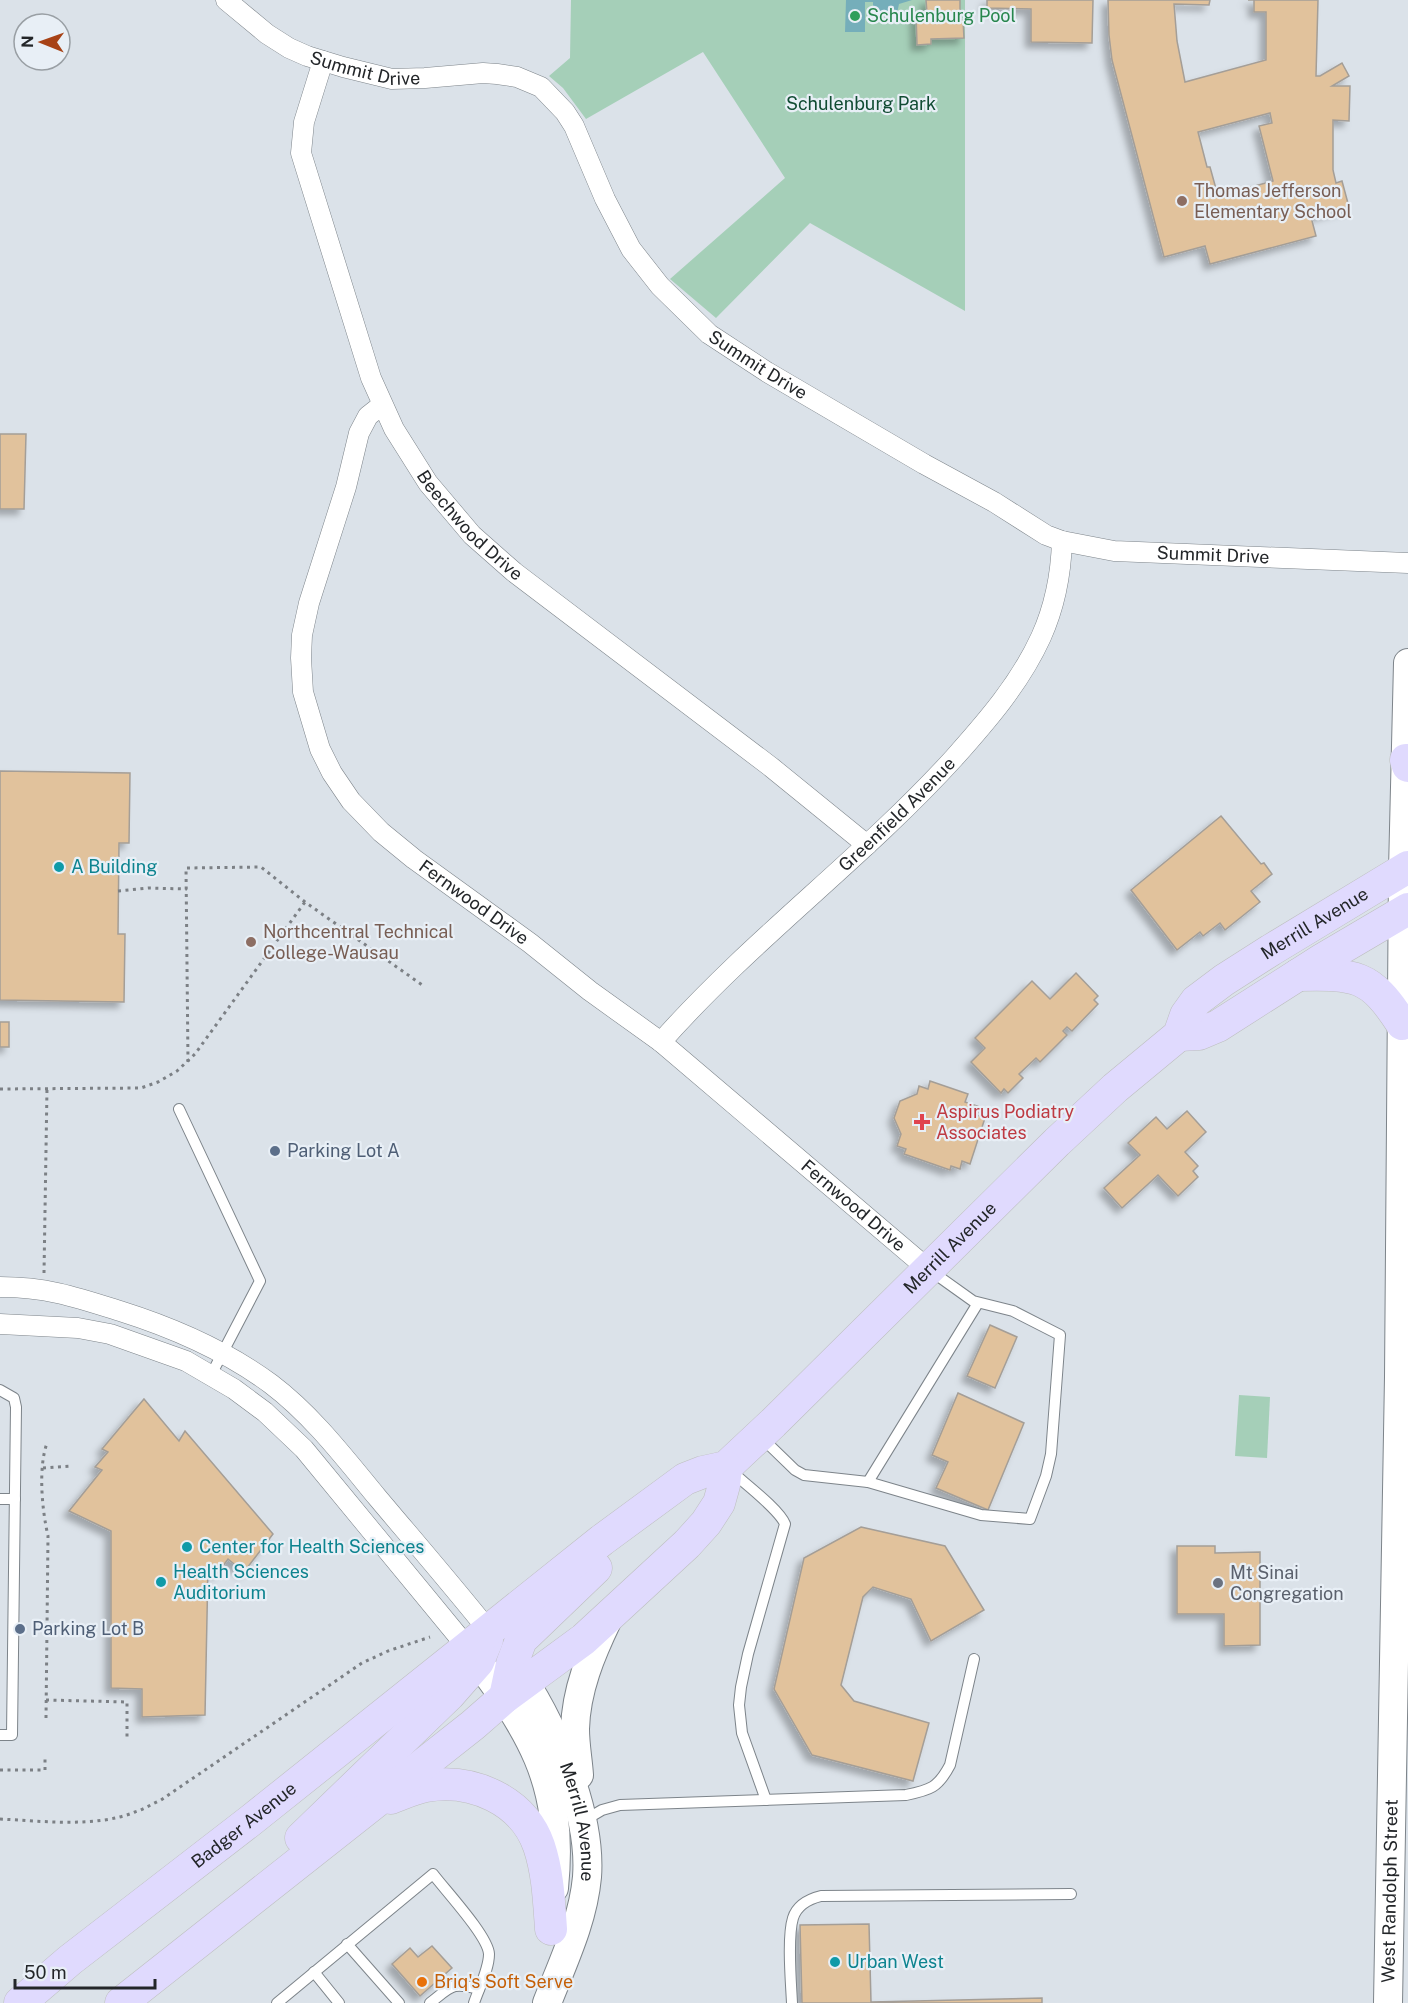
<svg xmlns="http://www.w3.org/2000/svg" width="1408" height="2003" font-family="'Public Sans',sans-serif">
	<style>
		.green { fill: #a5cfb8 }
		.water { fill: #75aeba }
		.building { fill: #e1c29c; stroke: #a49e97; stroke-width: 1.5; fill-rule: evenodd; filter: url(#shadow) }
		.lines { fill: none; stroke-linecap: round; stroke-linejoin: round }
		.lane-casing { stroke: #7d848a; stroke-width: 12 }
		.street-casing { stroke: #7d848a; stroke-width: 21 }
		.secondary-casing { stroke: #7d848a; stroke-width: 30 }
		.primary-casing { stroke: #bdbebf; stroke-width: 33 }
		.path { stroke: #7c8085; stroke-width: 3; stroke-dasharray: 3 4.5; stroke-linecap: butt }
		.lane { stroke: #fff; stroke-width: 10 }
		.street { stroke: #fff; stroke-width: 20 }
		.secondary { stroke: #fff; stroke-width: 28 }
		.primary { stroke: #e0dafe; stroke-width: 32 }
		.leisure-dot { fill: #2e9e5b; stroke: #e8eff6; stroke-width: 2 }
		.education-dot { fill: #8d6e63; stroke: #e8eff6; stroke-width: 2 }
		.culture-dot { fill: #0f9aa8; stroke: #e8eff6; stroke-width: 2 }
		.health-dot { fill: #e0444e; stroke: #e8eff6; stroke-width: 2 }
		.service-dot { fill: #5c6f8a; stroke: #e8eff6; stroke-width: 2 }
		.worship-dot { fill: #6b7280; stroke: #e8eff6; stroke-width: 2 }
		.food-dot { fill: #e8710a; stroke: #e8eff6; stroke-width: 2 }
		.labels { text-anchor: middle; stroke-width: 4.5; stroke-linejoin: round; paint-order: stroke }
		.leisure-label { font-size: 18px; fill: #27864d; stroke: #e8eff6; text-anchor: start }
		.street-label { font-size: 18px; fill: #232629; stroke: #e8eff6 }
		.park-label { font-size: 18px; fill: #114c33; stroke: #e8eff6 }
		.education-label { font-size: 18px; fill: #785e54; stroke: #e8eff6; text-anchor: start }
		.culture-label { font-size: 18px; fill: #0d838f; stroke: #e8eff6; text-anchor: start }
		.health-label { font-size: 18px; fill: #be3a42; stroke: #e8eff6; text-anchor: start }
		.service-label { font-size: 18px; fill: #4e5e75; stroke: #e8eff6; text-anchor: start }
		.worship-label { font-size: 18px; fill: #5b616d; stroke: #e8eff6; text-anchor: start }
		.food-label { font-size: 18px; fill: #c56008; stroke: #e8eff6; text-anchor: start }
	</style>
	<defs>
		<filter id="shadow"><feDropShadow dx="-5.5" dy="5.5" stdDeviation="3" flood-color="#0004"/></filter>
	</defs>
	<rect width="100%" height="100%" fill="#dbe2e9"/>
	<g class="green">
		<polygon points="571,0 965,0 965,311 810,223 716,318 670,279 785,178 703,52 586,119 563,88 549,76 570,58"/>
		<polygon points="1239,1395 1270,1397 1267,1458 1235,1456"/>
	</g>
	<polygon class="water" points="846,0 912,0 899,4 896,18 884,13 873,13 873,2 865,2 865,32 845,32"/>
	<g class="building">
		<polygon points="926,0 960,0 960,20 963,20 964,38 931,39 931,44 917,45 916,13 927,13"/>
		<polygon points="987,0 1093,0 1092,43 1031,42 1031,9 987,8"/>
		<path d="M1108,0h102l-1,5 -35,-1 3,37 8,41 81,-22v-48h-12v-12h-6h70l-2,76h4l22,-13 7,13 -17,10h18l-1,35 -16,-1v50l3,13 6,-2 7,26 -38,10 5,19 -106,28 -5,-18 -41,11 -52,-197 -3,-25zM1270,113l2,10 -13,3 14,55 -55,15 -8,-29h-3l-9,-35z"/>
		<polygon points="0,434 26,434 24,509 0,509"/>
		<polygon points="0,771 130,773 129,843 119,843 118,934 125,934 124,1002 0,1000"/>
		<polygon points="1221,816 1261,864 1264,863 1272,874 1251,891 1260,902 1225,930 1220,923 1203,936 1200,932 1177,950 1131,890"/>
		<polygon points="1076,973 1098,996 1094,1000 1098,1004 1072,1031 1067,1027 1063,1031 1067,1035 1040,1062 1036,1058 1019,1074 1023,1078 1008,1093 1004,1089 1001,1093 971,1062 985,1048 975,1038 1032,981 1050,999"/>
		<rect x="0" y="1022" width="9" height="25"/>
		<polygon points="930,1081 968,1094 965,1102 980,1107 977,1115 985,1118 970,1164 962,1161 960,1169 951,1166 950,1170 904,1154 906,1149 897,1146 901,1134 894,1118 900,1101 917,1094 919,1086 928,1089"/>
		<polygon points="1187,1111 1206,1132 1185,1152 1198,1166 1193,1171 1198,1177 1178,1196 1158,1175 1122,1208 1104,1188 1140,1155 1128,1143 1156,1117 1167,1129"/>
		<polygon points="990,1325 1017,1337 995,1388 967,1376"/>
		<polygon points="958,1393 1024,1423 988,1510 936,1488 948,1462 932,1455"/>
		<polygon points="144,1399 179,1441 185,1431 273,1534 244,1572 228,1559 217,1574 208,1568 205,1715 142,1717 142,1689 111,1688 111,1531 69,1511 102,1470 95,1467 108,1452 102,1449"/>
		<polygon points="861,1527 945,1546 984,1610 931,1641 911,1599 873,1587 863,1597 841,1685 854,1701 929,1723 913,1781 812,1755 774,1689 804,1558"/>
		<polygon points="1177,1546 1215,1546 1215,1553 1260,1552 1260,1645 1224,1646 1224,1614 1177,1614"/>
		<polygon points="869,1924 871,2002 1042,1998 1042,2003 802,2003 800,1925"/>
		<polygon points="432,1946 452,1968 420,1996 392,1964 410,1948 418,1957"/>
	</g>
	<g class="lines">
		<g class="lane-casing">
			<g id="lane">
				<polyline points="179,1109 260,1281 211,1375"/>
				<polyline points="0,1390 14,1398 16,1407 12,1735 0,1735"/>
				<polyline points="761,1437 795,1470 804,1475 868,1482 981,1515 1030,1519 1046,1476 1051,1454 1060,1335 1013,1311 973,1301 931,1271"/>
				<path d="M731,1471c13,12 48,38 54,53l-37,130 -7,33 -2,18 3,28 24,67"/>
				<polyline points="868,1482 978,1303"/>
				<polyline points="0,1499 15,1499"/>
				<path d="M585,1820l17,-10 18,-5 286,-10c24,-5 32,-7 44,-30l24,-106"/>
				<polyline points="347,1944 399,2003"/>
				<polyline points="314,1972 339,2003"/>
				<path d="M277,2003l156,-129c12,16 55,62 56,80 0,15 -10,34 -15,49"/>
				<path d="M430,2003c22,-17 21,-21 49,-14"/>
				<path d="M792,2003c-1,-21 -5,-66 1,-85 4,-13 16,-19 28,-22l250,-2"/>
			</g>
		</g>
		<g class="street-casing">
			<g id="street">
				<path id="s1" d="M226,0l41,34 22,14 18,8 36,11 49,12 33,-1 58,-5 14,1 20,3 24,10 24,25 9,14 31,73 26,50 29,37 49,48 58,38 157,92 70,38 52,33 16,6 52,10 294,12"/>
				<path id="s2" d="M323,61l-19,61 -3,31 70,225 23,51 34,54 44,52 42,37 257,195 96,78"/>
				<path id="s3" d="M382,405l-14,11 -9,17 -13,54 -37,116 -7,32 -1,23 2,34 17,57 12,24 19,28 30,31 33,27 116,84 60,48 71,51 267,227"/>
				<path id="s4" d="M661,1042c90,-102 201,-183 293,-284 33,-37 66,-75 87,-121 14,-31 20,-62 21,-96"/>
				<path d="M0,1287c47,0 76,10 120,24 54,17 105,39 151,73 41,31 73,73 106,113 37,44 75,88 111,133"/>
				<polyline points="0,1324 78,1328 110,1334 186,1361 234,1389 265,1412 304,1449 467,1647"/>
			</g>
		</g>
		<g class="secondary-casing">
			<g id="secondary">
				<path d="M467,1647c62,82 98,133 87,241"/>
				<path id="s5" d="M513,1665c38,52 79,147 74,212 -4,44 -24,85 -40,126"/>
				<path d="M579,1775c-1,-15 -4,-30 -4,-46 1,-39 16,-75 33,-110"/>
				<path id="s6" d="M1388,2003l11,-626 4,-507 5,-207"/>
			</g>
		</g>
		<g class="primary-casing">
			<g id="primary">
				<polyline points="1406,760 1408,766"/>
				<path d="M1298,975c58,-1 72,-1 104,49"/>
				<polyline points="1179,1035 1199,1034 1218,1026 1323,959 1408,909"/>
				<polyline points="505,1697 512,1664 521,1640 596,1568"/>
				<path d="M391,1798c11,-4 23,-10 35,-12 46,-8 97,14 113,60 9,27 10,55 12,83"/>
				<polyline points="301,1838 449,1695 478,1662 487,1640"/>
				<path id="s7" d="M20,2003l50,-43 180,-139 352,-281 83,-61 18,-7 23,-5 47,-44 284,-281 58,-54 64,-53 7,-20 10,-14 28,-21 47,-30 137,-83"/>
				<polyline points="121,2003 473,1725 505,1697 584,1639 687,1544 706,1523 719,1503 724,1485 726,1467"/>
			</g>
		</g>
		<g class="path">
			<polyline points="118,891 148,888 187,889"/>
			<polyline points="188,1062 186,868 261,867 305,902 425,987"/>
			<polyline points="0,1089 141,1088 158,1082 177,1071 195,1054 305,902"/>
			<polyline points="44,1273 47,1088"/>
			<polyline points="43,1468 72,1466"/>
			<polyline points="46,1700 127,1702 127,1738"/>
			<path d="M46,1718l2,-182c-6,-26 -10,-68 -1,-93"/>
			<polyline points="0,1770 45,1770 45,1756"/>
			<path d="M0,1819c42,2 96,9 135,-7 9,-3 17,-8 26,-12l201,-137 26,-12 42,-14"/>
		</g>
		<use href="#lane" class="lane"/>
		<use href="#street" class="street"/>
		<use href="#secondary" class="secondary"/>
		<use href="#primary" class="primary"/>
	</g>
	<circle class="leisure-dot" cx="855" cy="16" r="6"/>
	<g class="education-dot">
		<circle cx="1182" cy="201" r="6"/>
		<circle cx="251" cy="942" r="6"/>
	</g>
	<g class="culture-dot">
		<circle cx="59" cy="867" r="6"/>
		<circle cx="187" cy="1547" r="6"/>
		<circle cx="161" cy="1582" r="6"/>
		<circle cx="835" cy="1962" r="6"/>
	</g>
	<path class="health-dot" d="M919 1113h6v6h6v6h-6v6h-6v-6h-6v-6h6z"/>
	<g class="service-dot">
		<circle cx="275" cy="1151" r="6"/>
		<circle cx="20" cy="1629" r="6"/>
	</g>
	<circle class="worship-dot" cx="1218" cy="1583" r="6"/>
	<circle class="food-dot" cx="422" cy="1982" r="6"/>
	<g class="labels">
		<g class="leisure-label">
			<text x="867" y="22">Schulenburg Pool</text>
		</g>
		<g class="street-label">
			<text dy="6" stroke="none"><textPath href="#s1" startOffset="159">Summit Drive</textPath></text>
			<text dy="6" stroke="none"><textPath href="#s1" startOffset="699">Summit Drive</textPath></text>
			<text dy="6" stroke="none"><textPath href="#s2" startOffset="510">Beechwood Drive</textPath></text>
			<text dy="6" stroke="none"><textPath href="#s1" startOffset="1203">Summit Drive</textPath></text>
			<text dy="6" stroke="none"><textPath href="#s4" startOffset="328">Greenfield Avenue</textPath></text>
			<text dy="6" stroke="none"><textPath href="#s3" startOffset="584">Fernwood Drive</textPath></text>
			<text dy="6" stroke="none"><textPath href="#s7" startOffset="1696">Merrill Avenue</textPath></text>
			<text dy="6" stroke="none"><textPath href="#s3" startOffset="1070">Fernwood Drive</textPath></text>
			<text dy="6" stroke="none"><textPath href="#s7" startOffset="1203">Merrill Avenue</textPath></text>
			<text dy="6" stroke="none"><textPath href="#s5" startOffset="172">Merrill Avenue</textPath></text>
			<text dy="6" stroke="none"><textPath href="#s7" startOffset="286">Badger Avenue</textPath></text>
			<text dy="6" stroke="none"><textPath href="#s6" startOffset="112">West Randolph Street</textPath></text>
		</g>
		<g class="park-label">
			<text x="861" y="110">Schulenburg Park</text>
		</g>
		<g class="education-label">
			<text x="1194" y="197">Thomas Jefferson<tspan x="1194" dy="21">Elementary School</tspan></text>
			<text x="263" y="938">Northcentral Technical<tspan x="263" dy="21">College-Wausau</tspan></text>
		</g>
		<g class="culture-label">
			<text x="71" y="873">A Building</text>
			<text x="199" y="1553">Center for Health Sciences</text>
			<text x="173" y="1578">Health Sciences<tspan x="173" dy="21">Auditorium</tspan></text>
			<text x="847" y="1968">Urban West</text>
		</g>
		<g class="health-label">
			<text x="936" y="1118">Aspirus Podiatry<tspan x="936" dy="21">Associates</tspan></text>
		</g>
		<g class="service-label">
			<text x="287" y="1157">Parking Lot A</text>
			<text x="32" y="1635">Parking Lot B</text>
		</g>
		<g class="worship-label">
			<text x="1230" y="1579">Mt Sinai<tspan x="1230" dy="21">Congregation</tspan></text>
		</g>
		<g class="food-label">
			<text x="434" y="1988">Briq's Soft Serve</text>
		</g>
	</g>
	<g transform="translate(42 42) rotate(271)"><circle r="28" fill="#e8eff6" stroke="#999fa4" stroke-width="1.5"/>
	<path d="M0-4.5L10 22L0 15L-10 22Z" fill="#a74216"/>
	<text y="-9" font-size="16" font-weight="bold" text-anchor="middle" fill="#232629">N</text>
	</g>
	<path d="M15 1979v9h140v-9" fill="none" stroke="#232629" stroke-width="3"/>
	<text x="24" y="1979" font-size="18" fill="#232629" stroke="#e8eff6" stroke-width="4.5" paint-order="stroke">50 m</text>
</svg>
